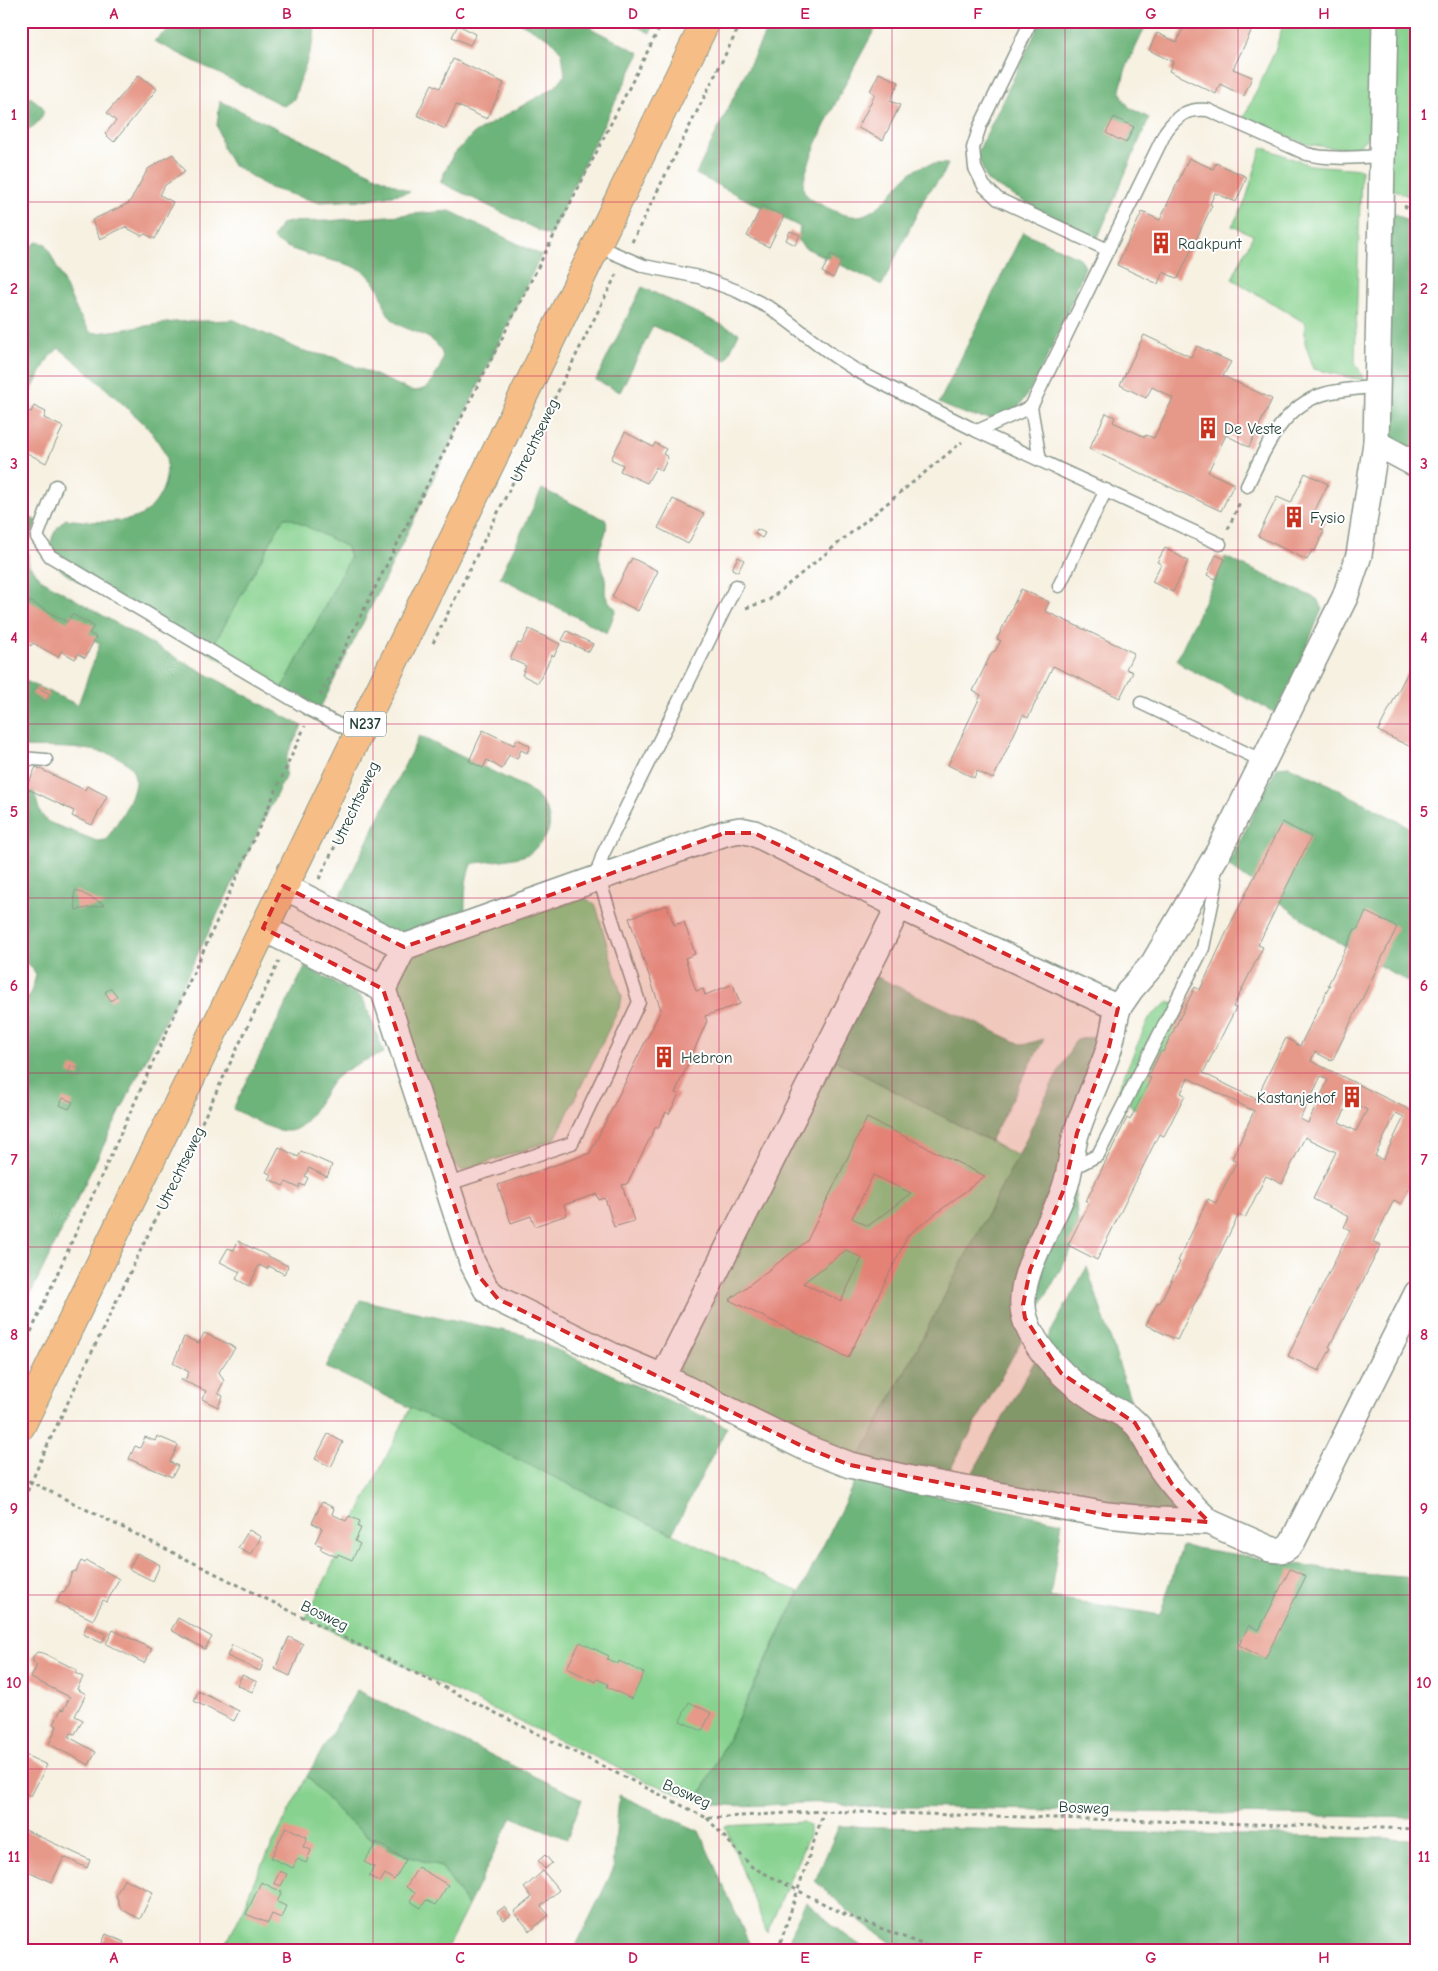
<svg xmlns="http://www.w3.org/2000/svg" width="1438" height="1971" font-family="'Comic Neue',sans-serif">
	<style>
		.green { fill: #87d28f; stroke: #538862 }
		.forest { fill: #6db47a; stroke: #467857 }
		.building { fill: #e69989; fill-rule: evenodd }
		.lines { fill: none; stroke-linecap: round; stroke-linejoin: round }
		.service-casing { stroke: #8b978b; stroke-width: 15 }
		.minor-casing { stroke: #8b978b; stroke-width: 28 }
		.primary-casing { stroke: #8b978b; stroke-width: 30 }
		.path { stroke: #8b978b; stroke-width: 3; stroke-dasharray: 4 4; stroke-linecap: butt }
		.service { stroke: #fff; stroke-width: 12 }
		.minor { stroke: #fff; stroke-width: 25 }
		.primary { stroke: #f6be86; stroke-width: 28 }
		.marked { fill: #d62828; fill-opacity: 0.2; stroke: #d62828; stroke-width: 4; stroke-dasharray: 10 6; stroke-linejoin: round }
		.grid { fill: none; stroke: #c2185b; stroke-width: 1; stroke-opacity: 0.55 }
		.labels { text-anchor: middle; stroke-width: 4; stroke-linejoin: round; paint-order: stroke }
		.shield { fill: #fff; stroke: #627771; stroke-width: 1 }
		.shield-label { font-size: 15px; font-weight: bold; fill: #1f3d34 }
		.poi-label { font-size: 16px; fill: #1f3d34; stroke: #fff; text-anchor: start }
		.street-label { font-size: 16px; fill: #1f3d34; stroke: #fff }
		.neatline { fill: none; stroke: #c2185b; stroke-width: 2 }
		.grid-label { font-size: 16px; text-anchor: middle; font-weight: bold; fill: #c2185b }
	</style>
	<rect width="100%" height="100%" fill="#fff"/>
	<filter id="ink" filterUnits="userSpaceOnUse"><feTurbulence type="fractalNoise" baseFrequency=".02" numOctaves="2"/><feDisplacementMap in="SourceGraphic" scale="10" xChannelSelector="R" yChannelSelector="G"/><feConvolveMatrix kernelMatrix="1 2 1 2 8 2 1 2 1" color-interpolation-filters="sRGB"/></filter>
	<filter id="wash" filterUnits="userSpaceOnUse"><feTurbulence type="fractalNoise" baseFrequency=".0096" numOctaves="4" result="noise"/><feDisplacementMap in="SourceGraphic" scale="20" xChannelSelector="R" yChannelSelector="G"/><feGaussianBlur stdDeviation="1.12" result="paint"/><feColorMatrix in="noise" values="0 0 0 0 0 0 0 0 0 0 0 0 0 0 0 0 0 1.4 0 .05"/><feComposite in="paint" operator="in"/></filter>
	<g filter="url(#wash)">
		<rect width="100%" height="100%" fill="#f7f1e2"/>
		<g class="green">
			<polygon points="1284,21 1376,21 1371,129 1365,140 1357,147 1334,148 1306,144 1244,117 1275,51"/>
			<polygon points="1391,21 1417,21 1417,200 1388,187"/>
			<polygon points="1262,147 1310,165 1361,169 1355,362 1365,381 1314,369 1305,343 1305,323 1232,279 1253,235 1232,226 1245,202"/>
			<polygon points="290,517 347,547 350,558 280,693 209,653 284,518"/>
			<polygon points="585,898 596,906 622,998 620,1006 555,1139 462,1171 445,1157 391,994 410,958 443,944"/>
			<polygon points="1168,1002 1185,1008 1143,1111 1133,1108 1118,1089 1149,1018"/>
			<polygon points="833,1059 1018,1156 859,1459 676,1375"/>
			<polygon points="411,1407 648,1523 799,1592 698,1800 648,1782 461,1694 306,1618"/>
			<path d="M307,1776c17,19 35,41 55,56 23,17 51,27 79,34l27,40 -22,44h-223l18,-36 13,-33z"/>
			<polygon points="803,1822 809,1826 809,1835 767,1933 725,1826"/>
		</g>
		<g class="forest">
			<polygon points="179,21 315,21 314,39 294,99 284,106 154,41"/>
			<polygon points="517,21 585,21 592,29 640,53 588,155 550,236 440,182 453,155 473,134 555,87 565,75 562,53 550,39"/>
			<polygon points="626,21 656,21 650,33"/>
			<path d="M771,21h108c-14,27 -83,148 -75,170 3,8 17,13 24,17 13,6 26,12 40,5 34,-17 31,-53 80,-49l-5,11 -17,20 -44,90 -78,-38 -6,-6 2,-14 -104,-53z"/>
			<polygon points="1041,21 1148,21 1126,68 1120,90 1125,102 1130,108 1149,118 1096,242 987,181 977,154"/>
			<path d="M21,90l21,16 2,5c-4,12 -11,17 -23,21z"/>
			<polygon points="220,101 410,192 363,200 317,202 270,188 232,164 223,148 217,125"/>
			<path d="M450,211l91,44 -152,316 -72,143 -37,-21 70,-135 -3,-11 -57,-29h-6l-75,135 -135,-74c-5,-3 -10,-6 -14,-10 -16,-15 -10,-38 6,-50 19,3 53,5 72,-2 22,-10 35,-42 26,-65 -3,-6 -8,-14 -12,-19 -7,-10 -18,-18 -27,-27 -22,-20 -43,-40 -66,-58l-10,9 -28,53v-157l16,-11 9,2 32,69 12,19 8,1 76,-11 60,-2 69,31 30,6 79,34c15,0 19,-7 25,-19 4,-6 8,-14 4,-21 -9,-20 -37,-18 -50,-33 -6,-7 -6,-13 -9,-21 -5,-15 -15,-26 -30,-31 -17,-6 -70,-15 -79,-28l8,-14 9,-2 37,-1z"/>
			<polygon points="1389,211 1417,225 1417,453 1388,436"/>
			<path d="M1023,232l57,26 5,9c-11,28 -54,142 -80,151 -3,1 -8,0 -11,0 -21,0 -36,-6 -55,-15z"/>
			<polygon points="642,287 739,333 726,360 653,326 620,392 596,380"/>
			<path d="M542,489l64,31c3,13 -6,22 -7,34 -1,6 4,13 5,19 5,19 -6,19 12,36l-9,24 -107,-56z"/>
			<path d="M21,513l16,8 -10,24 2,20 13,15 113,66 147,80 -15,29 -2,22 -264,536v-301l12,-25 3,-13 -5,-7 -10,-7v-188l3,1c3,6 8,12 10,19 5,13 2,18 14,30l49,19 9,-1c9,-14 31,-45 29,-62 -5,-37 -87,-29 -114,-31v-68l57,26 22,-62 -79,-37z"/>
			<polygon points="1225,557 1317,599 1322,609 1301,660 1276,713 1183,666 1177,659"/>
			<path d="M419,736l108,52c21,15 33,39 10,58 -2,3 -6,7 -9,8 -10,5 -42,8 -54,9 -10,8 -9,38 -9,51l-66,23 -64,-30z"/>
			<polygon points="1289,766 1326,783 1417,831 1417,987 1321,932 1228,865 1277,767"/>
			<path d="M305,967l58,31 21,55c-17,6 -34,13 -48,25 -15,13 -27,55 -50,53 -18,-1 -37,-15 -53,-22z"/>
			<polygon points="875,976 1023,1045 1044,1039 990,1141 833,1059"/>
			<polygon points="1116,1027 1073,1173 1079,1236 946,1477 859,1459 1018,1156 1051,1086 1076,1040 1092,1037"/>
			<polygon points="1087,1267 1158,1484 1176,1520 968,1481"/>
			<polygon points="360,1300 524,1335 727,1427 672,1534 326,1367"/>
			<path d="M856,1479l206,43 -12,75 110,18 22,-69 179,28 56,4v240l-562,-12c-9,-1 -18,-3 -27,-3 -43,-2 -88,9 -130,-3z"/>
			<path d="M357,1690l225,109 -15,40 -55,-22 -44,89 -27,-40c-28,-7 -56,-17 -79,-34 -20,-15 -38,-37 -55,-56z"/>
			<polygon points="619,1795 699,1831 752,1950 574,1950 613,1870"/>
			<polygon points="839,1826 1417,1839 1417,1950 901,1950 853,1915 815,1881"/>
			<polygon points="806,1902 841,1932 867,1950 786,1950 794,1926"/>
		</g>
		<g id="blocks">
			<g class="building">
				<polygon points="1186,21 1256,21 1233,69 1252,77 1244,96 1220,84 1216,94 1169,71 1173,62 1149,50 1157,33 1177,42"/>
				<polygon points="458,25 476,34 470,45 452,37"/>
				<polygon points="453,59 504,83 487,119 456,105 445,129 417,115 432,84 440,88"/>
				<polygon points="879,73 899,82 890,101 900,105 883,140 858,128 875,94 870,91"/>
				<polygon points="139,75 157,89 114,142 105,134 116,121 107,113"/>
				<polygon points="1114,117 1134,127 1126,143 1106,133"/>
				<polygon points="173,154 185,172 165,185 160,195 173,202 155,239 145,234 142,236 125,227 100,239 92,220 129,203 148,169"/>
				<polygon points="1189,158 1213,169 1216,163 1247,177 1236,202 1215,193 1210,204 1212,205 1178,279 1163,272 1158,284 1117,265 1142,212 1160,220"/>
				<polygon points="762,206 784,216 769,247 747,236"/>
				<polygon points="790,231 800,235 795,245 786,240"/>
				<polygon points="831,254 842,260 833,278 822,272"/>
				<polygon points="1144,335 1191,357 1197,346 1231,362 1223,376 1272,399 1249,447 1226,435 1208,472 1234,484 1221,511 1089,449 1106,413 1115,417 1113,422 1145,437 1146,435 1154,438 1173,398 1152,387 1146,398 1120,385"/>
				<polygon points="34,406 46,412 44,418 63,427 46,463 27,453 21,465 21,426 28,411 31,412"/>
				<polygon points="625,432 653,447 655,443 666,449 663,454 668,457 662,471 656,467 647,483 620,471 623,465 611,459"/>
				<polygon points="1305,473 1328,484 1313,514 1326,520 1321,530 1324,531 1315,551 1312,550 1307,560 1258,536 1277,497 1291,503"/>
				<polygon points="673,499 704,514 688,544 658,528"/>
				<polygon points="757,529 765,533 762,538 755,534"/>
				<polygon points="1165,548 1188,561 1173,592 1152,582 1161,564 1157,562"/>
				<polygon points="1216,555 1225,559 1216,579 1207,575"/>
				<polygon points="738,557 744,560 738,572 732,569"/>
				<polygon points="632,558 658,571 638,611 612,597"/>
				<polygon points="1021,589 1049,602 1045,611 1134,653 1126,669 1133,672 1120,698 1053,666 1028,718 1023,715 993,779 977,771 974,778 948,765 981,695 973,691 992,652 995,651 1001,641 997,639"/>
				<polygon points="30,601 67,622 72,614 94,626 89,633 96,637 85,658 78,654 75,659 61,651 58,657 33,643 31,646 21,640 28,627 21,623 21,616"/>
				<polygon points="529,629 560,644 554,656 552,655 538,683 522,675 526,666 510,659 518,643 521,644"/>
				<polygon points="567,631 593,644 589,652 562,640"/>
				<polygon points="1417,654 1417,750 1378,731"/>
				<polygon points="37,687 50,694 45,702 32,694"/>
				<polygon points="483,730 514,745 517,739 530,746 527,753 521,750 517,759 509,755 502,769 487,760 483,768 469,761"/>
				<polygon points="36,767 85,790 87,786 107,796 92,825 72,816 74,811 26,788"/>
				<path d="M1282,822l29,15 -53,108 5,2 -30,60 3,1 -33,65 53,26 30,-61 14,8 30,-61h-2l27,-56 2,1 9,-18 31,15 -65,134 -17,-9 -4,9 103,51 3,-7v72l-2,-1 -14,28 -7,-4 -21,42 8,3 -52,102 2,1 -12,23 -31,-15 62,-126 -6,-3 5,-10 -36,-18 23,-47 -31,-15 -23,47 -16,-8 -21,42 -6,-4 -62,126 -31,-15 12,-23 2,1 20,-41 -2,-1 30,-62 8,4 21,-42 -5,-2 22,-48 -66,-33 -7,15 4,2 -21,41 -5,-2 -62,126 -29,-15 21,-42 -3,-2 41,-83 3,2 21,-42 -3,-1 13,-26 2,1 32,-65 5,3 28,-61zM1321,1076l7,4 -20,43 -8,-4zM1350,1101l17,9 -11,21 -17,-9zM1396,1113l8,4 -21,43 -8,-4z"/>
				<polygon points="76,890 105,905 76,910 74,894"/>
				<polygon points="667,905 674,925 684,922 695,954 685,958 696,991 703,989 705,995 733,984 740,1004 705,1016 707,1021 675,1093 679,1094 669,1114 666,1112 658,1128 656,1126 627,1184 622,1185 634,1221 614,1227 605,1198 599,1200 597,1194 564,1205 567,1215 535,1226 531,1216 511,1223 498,1185 590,1153 661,1010 629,918"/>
				<polygon points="111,988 117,996 111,1001 105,992"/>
				<polygon points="71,1066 81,1069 79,1077 68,1074"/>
				<polygon points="63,1098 73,1102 69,1109 60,1105"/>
				<path d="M867,1118l118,58 -77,59 -60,123 -119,-58 78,-59zM873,1175l38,18 -43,33 -16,-8zM846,1250l16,8 -21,43 -38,-18z"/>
				<polygon points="279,1147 298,1157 301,1151 332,1165 327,1177 309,1168 305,1176 308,1178 304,1186 300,1184 299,1188 286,1182 283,1186 269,1179 272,1175 266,1172"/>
				<polygon points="238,1241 288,1266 284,1274 269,1266 267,1269 259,1265 249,1286 236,1279 240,1272 220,1262 228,1248 234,1250"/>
				<polygon points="204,1333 231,1345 231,1346 235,1348 219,1372 224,1381 218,1393 223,1396 218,1407 202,1399 206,1391 181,1380 182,1378 185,1380 189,1372 173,1363 184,1337 199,1343"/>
				<polygon points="328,1434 343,1442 331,1467 315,1459"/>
				<polygon points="157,1436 178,1445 170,1462 178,1466 172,1477 129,1459 135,1446 140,1448 145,1437 155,1441"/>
				<polygon points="322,1502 334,1508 332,1514 346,1521 349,1516 360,1521 358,1527 361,1528 355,1541 360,1544 352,1560 338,1554 337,1557 320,1549 322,1546 315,1543 322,1528 312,1523"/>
				<polygon points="249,1530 261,1537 251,1555 238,1548"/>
				<polygon points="137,1553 160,1565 153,1581 129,1569"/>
				<polygon points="81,1561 85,1563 87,1561 119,1579 107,1602 103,1600 93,1620 57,1602 62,1591 64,1593 69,1582 69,1580 72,1572 76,1571"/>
				<polygon points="1290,1569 1306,1576 1265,1659 1239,1645 1249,1625 1259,1630"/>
				<polygon points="178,1618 212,1637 205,1649 171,1630"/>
				<polygon points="87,1625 106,1634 102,1643 83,1634"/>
				<polygon points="113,1630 152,1649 144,1663 106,1644"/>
				<polygon points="289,1637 303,1644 290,1676 275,1669"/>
				<polygon points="580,1642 609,1656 607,1659 618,1664 619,1661 644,1673 632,1699 607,1687 608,1684 597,1679 596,1682 567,1668"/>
				<polygon points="232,1645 264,1660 260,1671 227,1656"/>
				<polygon points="37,1652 43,1653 77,1670 75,1673 83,1677 77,1689 86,1694 75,1716 83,1720 75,1734 71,1733 69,1737 96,1752 89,1765 49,1744 57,1726 54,1724 61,1709 63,1710 70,1697 31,1678 37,1665 34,1663 32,1658"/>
				<polygon points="242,1675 257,1682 252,1692 237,1685"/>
				<polygon points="198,1691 239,1711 234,1721 194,1701"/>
				<polygon points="689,1702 711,1713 702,1731 680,1721"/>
				<polygon points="21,1753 47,1765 31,1796 21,1791"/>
				<polygon points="286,1827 307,1837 303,1847 311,1850 306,1863 297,1859 293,1868 271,1858"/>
				<polygon points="21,1828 90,1860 87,1868 64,1857 52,1882 21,1868"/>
				<polygon points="377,1842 406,1860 394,1880 385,1874 380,1882 369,1876 374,1867 364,1862"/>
				<polygon points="545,1855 552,1863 545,1869 538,1861"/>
				<polygon points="418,1867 448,1885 435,1905 426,1900 421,1908 410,1901 415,1893 406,1887"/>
				<polygon points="280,1871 287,1874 281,1886 274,1883"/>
				<polygon points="543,1871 559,1890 541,1906 549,1915 530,1931 514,1912 532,1897 524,1888"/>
				<polygon points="124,1879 153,1892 140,1919 121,1909 116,1895"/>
				<polygon points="261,1882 282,1892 277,1902 286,1906 281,1918 272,1914 268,1923 246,1914"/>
				<polygon points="504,1907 511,1915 504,1920 497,1912"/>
				<polygon points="106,1934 124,1942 120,1950 99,1950"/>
			</g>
		</g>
	</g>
	<g filter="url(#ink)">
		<use href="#blocks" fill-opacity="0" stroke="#8b978b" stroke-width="1"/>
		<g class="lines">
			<g class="service-casing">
				<g id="service">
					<polyline points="1031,21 980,126 973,148 975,168 984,186 998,199 1108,250"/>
					<polyline points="597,246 644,266 699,277 737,291 772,309 834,356 857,371 977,431 1220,544"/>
					<polyline points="1031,407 1040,460"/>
					<path d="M977,431l54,-24 135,-276c12,-16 21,-23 42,-21l99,44c24,6 49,3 74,2"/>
					<polyline points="56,486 37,537 50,556 312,711 359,735"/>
					<path d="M1247,486c17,-35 35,-80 77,-92 16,-5 36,-5 54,-8"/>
					<polyline points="1059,586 1106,490"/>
					<polyline points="1141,703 1265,762"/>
					<polyline points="21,758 46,760"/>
					<polyline points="1069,1170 1098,1155 1203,948 1216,884 1212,866"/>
					<polyline points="446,1185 572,1143 639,1002 599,879 599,866 603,854 736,586"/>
				</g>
			</g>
			<g class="minor-casing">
				<g id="minor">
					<polyline points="1376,443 1417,465"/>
					<polyline points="283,886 404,947"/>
					<polyline points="263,928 383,989 472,1262 486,1289 498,1299 613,1356 663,1377 899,906"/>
					<polyline points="383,989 404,947 725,833 740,830 754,833 899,906 1118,1008 1131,989 1153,964 1219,851 1345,597 1359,555 1376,443 1385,21"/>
					<path d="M1118,1008c-4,14 -5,28 -9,41 -10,29 -24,56 -33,85 -5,18 -5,38 -12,56 -12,36 -51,89 -39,128 9,32 43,64 71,82 12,8 28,12 39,23 10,9 13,24 20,36 14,24 34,43 54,63"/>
					<path d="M663,1377l141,70 46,18 61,14 196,36 50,5 52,2 61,27c11,2 16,2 23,-8l124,-248"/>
				</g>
			</g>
			<g class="primary-casing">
				<polyline id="primary" points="21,1426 706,21"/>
			</g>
			<g class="path">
				<polyline points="1404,206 1417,212"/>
				<polyline points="632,242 742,21"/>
				<polyline points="1228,529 1241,500"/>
				<polyline points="746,608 769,600 962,442"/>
				<polyline points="433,643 617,273"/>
				<polyline points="320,696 663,21"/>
				<polyline points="319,879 352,811"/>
				<polyline points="21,1354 305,726"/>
				<polyline points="21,1477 707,1818 824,1811 1417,1829"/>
				<polyline points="21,1506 47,1446 279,961"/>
				<polyline points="707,1818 752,1867 844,1914 937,1950"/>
				<polyline points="778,1950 824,1811"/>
			</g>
			<use href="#service" class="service"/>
			<use href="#minor" class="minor"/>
			<use href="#primary" class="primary"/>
		</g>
	</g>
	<path class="marked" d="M725,833h29l364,175 -9,39 -32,86 -13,56 -34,81 -7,35 2,13 36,55 74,50 37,61 37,38 -102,-7 -257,-50 -46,-18 -306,-148 -21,-25 -94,-285 -120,-61 20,-42 121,61z"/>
	<path class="grid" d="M200,21v1929M373,21v1929M546,21v1929M719,21v1929M892,21v1929M1065,21v1929M1238,21v1929M21,202h1396M21,376h1396M21,550h1396M21,724h1396M21,898h1396M21,1073h1396M21,1247h1396M21,1421h1396M21,1595h1396M21,1769h1396"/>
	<defs>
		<g id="building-bare" transform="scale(1.725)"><path d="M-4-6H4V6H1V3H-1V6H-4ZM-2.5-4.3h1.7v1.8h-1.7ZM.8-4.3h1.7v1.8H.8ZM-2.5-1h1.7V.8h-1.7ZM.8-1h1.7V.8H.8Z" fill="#c8321e" stroke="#fff" stroke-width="2.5" paint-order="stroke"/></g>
	</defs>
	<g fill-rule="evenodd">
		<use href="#building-bare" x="1161" y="243"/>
		<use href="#building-bare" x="1208" y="428"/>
		<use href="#building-bare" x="1294" y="517"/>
		<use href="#building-bare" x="664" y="1057"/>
		<use href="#building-bare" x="1352" y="1097"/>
	</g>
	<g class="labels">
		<rect class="shield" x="344" y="711.5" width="42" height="25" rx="4"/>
		<g class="shield-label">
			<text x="365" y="729">N237</text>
		</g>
		<g class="poi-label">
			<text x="1178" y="249">Raakpunt</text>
			<text x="1224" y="434">De Veste</text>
			<text x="1310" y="523">Fysio</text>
			<text x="681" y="1063">Hebron</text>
			<text x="1335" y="1103" text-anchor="end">Kastanjehof</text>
		</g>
		<g class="street-label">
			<text transform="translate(534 440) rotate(-64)" y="6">Utrechtseweg</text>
			<text transform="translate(355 803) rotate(-65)" y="6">Utrechtseweg</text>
			<text transform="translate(180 1168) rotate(-64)" y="6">Utrechtseweg</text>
			<text transform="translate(325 1615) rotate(26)" y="6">Bosweg</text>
			<text transform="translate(687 1793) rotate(24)" y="6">Bosweg</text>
			<text transform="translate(1084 1807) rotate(2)" y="6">Bosweg</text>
		</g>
	</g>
	<rect width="1438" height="1971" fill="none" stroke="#fff" stroke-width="55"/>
	<rect x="28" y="28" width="1382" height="1916" class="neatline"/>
	<g class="grid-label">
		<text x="114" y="19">A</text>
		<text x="287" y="19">B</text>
		<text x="460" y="19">C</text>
		<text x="633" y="19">D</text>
		<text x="805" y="19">E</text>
		<text x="978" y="19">F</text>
		<text x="1151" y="19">G</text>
		<text x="1324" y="19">H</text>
		<text x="14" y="120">1</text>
		<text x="1424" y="120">1</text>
		<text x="14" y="294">2</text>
		<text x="1424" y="294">2</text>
		<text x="14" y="469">3</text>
		<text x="1424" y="469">3</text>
		<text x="14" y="643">4</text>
		<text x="1424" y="643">4</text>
		<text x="14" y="817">5</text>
		<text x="1424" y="817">5</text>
		<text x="14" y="991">6</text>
		<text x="1424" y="991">6</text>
		<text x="14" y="1165">7</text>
		<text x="1424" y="1165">7</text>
		<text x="14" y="1340">8</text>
		<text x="1424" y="1340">8</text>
		<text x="14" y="1514">9</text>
		<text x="1424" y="1514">9</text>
		<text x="14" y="1688">10</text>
		<text x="1424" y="1688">10</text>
		<text x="14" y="1862">11</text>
		<text x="1424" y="1862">11</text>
		<text x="114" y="1963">A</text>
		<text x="287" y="1963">B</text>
		<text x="460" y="1963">C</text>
		<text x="633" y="1963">D</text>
		<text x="805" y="1963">E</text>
		<text x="978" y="1963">F</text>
		<text x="1151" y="1963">G</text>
		<text x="1324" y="1963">H</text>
	</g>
</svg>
